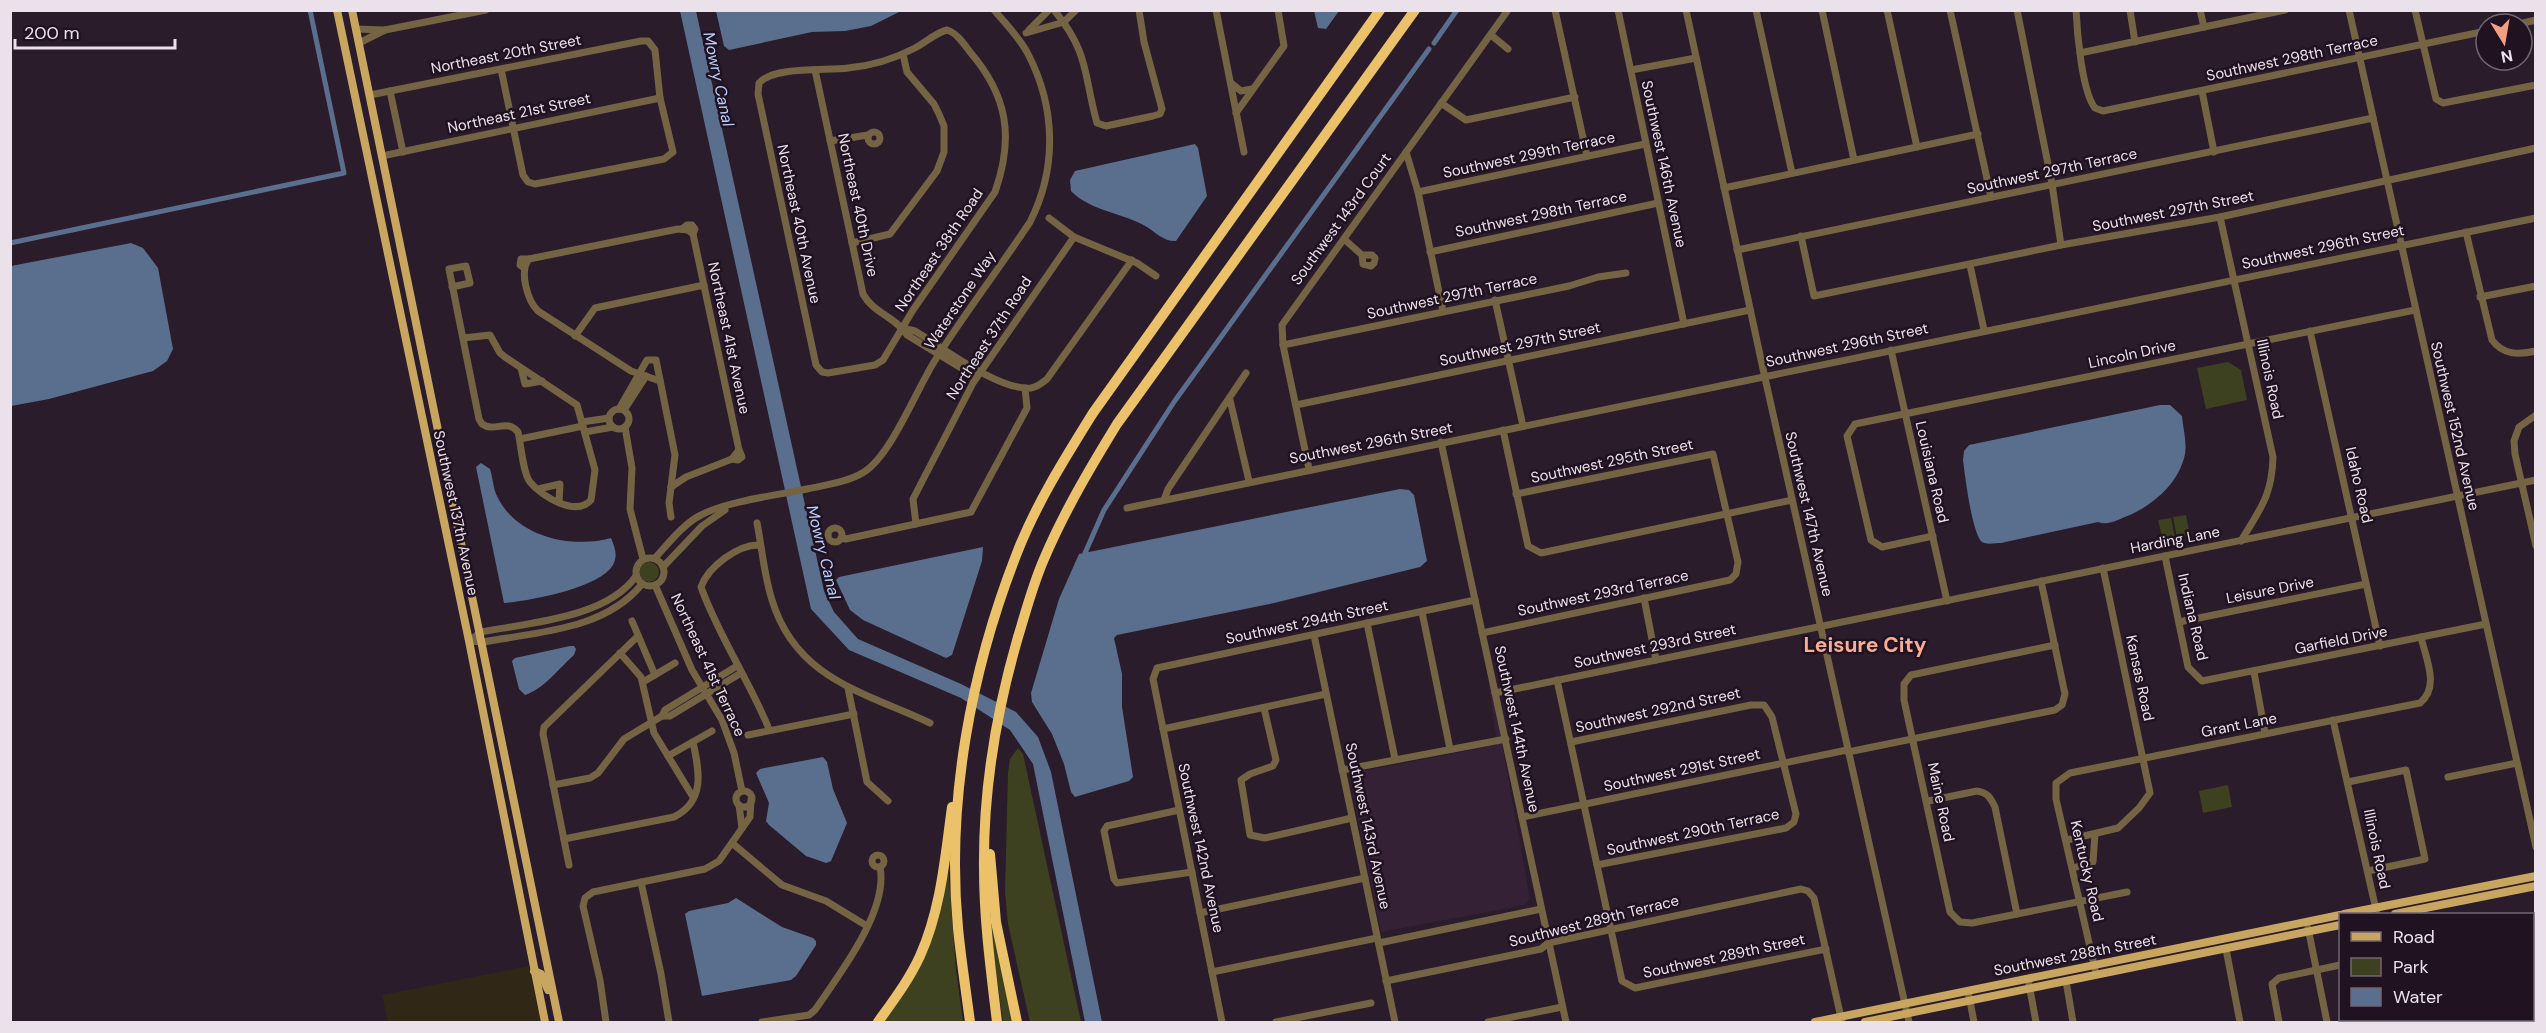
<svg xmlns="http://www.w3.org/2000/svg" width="2546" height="1033" font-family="'DM Sans',sans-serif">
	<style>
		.commercial { fill: #302717 }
		.built { fill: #342135 }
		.green { fill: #3e4120 }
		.water { fill: #5a6e8e }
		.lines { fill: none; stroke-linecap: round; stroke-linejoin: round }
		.canal { stroke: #5a6e8e; stroke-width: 5 }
		.minor { stroke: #746443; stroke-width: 7 }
		.major { stroke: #c9a660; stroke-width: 8 }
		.highway { stroke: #ebc16a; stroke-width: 10 }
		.labels { text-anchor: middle; stroke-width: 5; stroke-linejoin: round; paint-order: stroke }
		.street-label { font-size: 15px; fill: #ebe1ea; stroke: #201221 }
		.water-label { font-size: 16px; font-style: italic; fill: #b6d1fd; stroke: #201221 }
		.district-label { font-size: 21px; font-weight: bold; fill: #fbac93; stroke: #201221 }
	</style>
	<rect width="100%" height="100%" fill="#2a1c2a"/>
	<polygon class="commercial" points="529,966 541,1022 388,1022 382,995"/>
	<polygon class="built" points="1482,633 1530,899 1525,905 1381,932 1350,780 1358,772 1497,745"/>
	<g class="green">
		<polygon points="2228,362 2241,370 2247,400 2206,409 2197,368"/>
		<polygon points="2186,515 2190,536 2177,538 2173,517"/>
		<polygon points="2171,518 2175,538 2163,541 2158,520"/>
		<circle cx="649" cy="572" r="10"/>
		<polygon points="1018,748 1023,754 1081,1022 1030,1022 1008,924 1005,892 1008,773 1010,759"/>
		<polygon points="2228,785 2232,807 2203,813 2199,791"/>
		<polygon points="948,865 956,970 963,1022 883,1022 902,995"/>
		<polygon points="989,897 1012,1021 1012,1022 1003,1022 992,942"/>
	</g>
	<g class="water">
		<polygon points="680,11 696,11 824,591 834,612 858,639 961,684 1016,712 1038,737 1051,772 1102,1022 1085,1022 1033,764 1010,730 961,698 849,650 811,609"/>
		<polygon points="716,11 716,10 901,11 871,26 845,31 812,32 729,50 724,46"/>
		<polygon points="1314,11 1314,10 1339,11 1326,29 1318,28"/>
		<path d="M1195,144l3,4 9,48 -31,45c-11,1 -20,-8 -29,-14 -23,-14 -57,-16 -76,-36l-1,-11 5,-9z"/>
		<polygon points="131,243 143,248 158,268 173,349 167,361 153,371 49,399 11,406 11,266"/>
		<path d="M2160,405h10l12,11c1,12 5,26 3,38 -6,29 -31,50 -55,61 -11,4 -21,11 -32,7l-97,21c-6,0 -14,2 -19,-1 -10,-8 -17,-67 -19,-82l1,-9 5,-6z"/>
		<path d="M481,463l9,6c3,9 3,19 7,27 19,41 75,53 114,42 4,10 7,17 2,27 -13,23 -84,36 -109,38l-28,-136z"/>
		<polygon points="1400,489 1409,490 1414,495 1427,561 1420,567 1274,603 1117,635 1114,638 1122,674 1122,707 1133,777 1129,781 1075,797 1071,792 1064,764 1052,734 1032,702 1031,693 1059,599 1079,554"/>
		<polygon points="983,547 982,561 952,655 946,658 863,620 850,610 836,580 839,577"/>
		<path d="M570,646h4l2,3 -2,6c-15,13 -30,34 -49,40l-6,-6 -7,-28 3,-3z"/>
		<polygon points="823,757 827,762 833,789 847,823 831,861 826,863 806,856 769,825 766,821 769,803 756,773 760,769"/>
		<polygon points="736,898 782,927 813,938 816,941 816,945 796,976 791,980 702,996 685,914 689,911 728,903"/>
	</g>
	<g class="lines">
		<g class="canal">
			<polyline points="1434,43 1457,10"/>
			<polyline points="10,243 344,173 310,10"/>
			<polyline points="1085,553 1104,510 1174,402 1429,49"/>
		</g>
		<g class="minor">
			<path d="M1054,10c36,44 29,63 43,113l9,3 47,-10 7,-2 2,-5 -18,-67 -5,-32"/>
			<polyline points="1216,10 1244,152"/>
			<polyline points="1555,10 1587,156"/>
			<polyline points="1618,10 1684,324"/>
			<polyline points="1686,10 1763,369 1909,1022"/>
			<polyline points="1756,10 1792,173"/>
			<polyline points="1822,10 1854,160"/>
			<polyline points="1887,10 1917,147"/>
			<polyline points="1950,10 1991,197"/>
			<polyline points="2017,10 2052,184 2061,245"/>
			<path d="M2076,10c1,22 6,82 19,98l8,3 383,-80"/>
			<polyline points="2130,10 2135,42"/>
			<polyline points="2200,10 2204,27"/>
			<polyline points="2349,10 2536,847"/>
			<polyline points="2415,10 2436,99 2443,103 2536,85"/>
			<polyline points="2519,24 2536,20"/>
			<polyline points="356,29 385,30 486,10"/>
			<path d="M947,30c10,3 17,14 23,22 38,44 44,86 25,140l-82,118 -30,50 -8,5 -47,8 -6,-1 -6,-7 -58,-271 1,-11c15,-17 67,-12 89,-15 23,-2 46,-9 67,-20 10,-5 20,-15 32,-18z"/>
			<polyline points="1029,30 1049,10"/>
			<polyline points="1026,33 1064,22 1076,10"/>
			<polyline points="1491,35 1508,49"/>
			<polyline points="359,43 385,30"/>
			<polyline points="2080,53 2285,10"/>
			<path d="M815,70l48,224c10,19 33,23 44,41l64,39 9,-2"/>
			<polyline points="1631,70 1696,58"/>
			<polyline points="1231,83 1241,91 1252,89"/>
			<polyline points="390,91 403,152"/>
			<polyline points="2202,91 2214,152"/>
			<polyline points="370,95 641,41 648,41 655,50 660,98 673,152 664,159 535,184 528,182 523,175 501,69"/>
			<polyline points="1441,103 1466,120 1575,97"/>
			<polyline points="1236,113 1284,46 1278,10"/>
			<circle cx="874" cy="138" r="6"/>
			<polyline points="830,141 868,135"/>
			<polyline points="1406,152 1418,192 1443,311"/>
			<polyline points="382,156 660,98"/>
			<polyline points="1724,188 1978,134"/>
			<polyline points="1418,192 1645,144"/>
			<path d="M2220,217l53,240c-1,39 -13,52 -32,84"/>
			<polyline points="1049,218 1074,237 1137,263 1156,276"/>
			<polyline points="682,229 687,225 692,225 695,229 693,234"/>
			<path d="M2466,232l26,108c11,15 26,15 44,11"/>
			<polyline points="1801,236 1814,296 2061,245 2220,217 2536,148"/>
			<polyline points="1344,239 1362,255 1363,264 1371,266 1374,263 1375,258 1372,255 1362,255"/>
			<polyline points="852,243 890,234 937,171 944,152 944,126 939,114 934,104 907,72 903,54"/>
			<polyline points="1737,250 2373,118"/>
			<polyline points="1430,252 1658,203"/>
			<polyline points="1970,265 1984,330"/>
			<polyline points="524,268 520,265 521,259 529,259"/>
			<path d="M452,287l18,-4 -4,-17 -17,3c10,50 20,100 30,150l3,5c13,9 25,-6 36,8 3,12 5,42 12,50 12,15 46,35 61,18l4,-30 -18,-65 -72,-48 -5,-4 -10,-18 -27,3"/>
			<polyline points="2480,297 2536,286"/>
			<polyline points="1495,300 1523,426"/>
			<path d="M902,328l13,3c27,16 84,60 116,57 7,-1 11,-5 16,-9l85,-119"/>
			<polyline points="2310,331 2380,646"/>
			<polyline points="575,336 595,308 704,285"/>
			<polyline points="1283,345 1569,286 1598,277 1626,273"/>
			<polyline points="1891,350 1947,601"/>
			<polyline points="521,368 525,384 542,381"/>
			<path d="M660,381l-29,-10 -93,-60c-11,-11 -19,-40 -9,-52l149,-30 10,1 5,4 46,216 -7,9 -46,18 -15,10"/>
			<polyline points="1230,400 1249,481"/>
			<polyline points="1296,405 1750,310"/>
			<polyline points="619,409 647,360 656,360 675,455 669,503 671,517"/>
			<circle cx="619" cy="419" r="10"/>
			<polyline points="624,410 646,376"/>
			<polyline points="2536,415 2519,427 2514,441 2515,454 2536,546"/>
			<polyline points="582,422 609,418"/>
			<polyline points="625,427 632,468 630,509 643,559"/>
			<polyline points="1503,430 1528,546 1541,553 1792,500"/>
			<polyline points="585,432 613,427"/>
			<polyline points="520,439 583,426"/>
			<polyline points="1441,442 1566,1022"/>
			<polyline points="732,459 738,460 742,457 739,450"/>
			<polyline points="1309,469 1283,345 1282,325 1508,10"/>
			<polyline points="538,489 560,484 559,502"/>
			<polyline points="1164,500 1168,489 1246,373"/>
			<polyline points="1127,508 2536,218"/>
			<path d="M757,523c5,25 7,52 15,77 24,79 92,92 158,123"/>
			<polyline points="916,524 913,499 973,383 1074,237"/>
			<circle cx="835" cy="535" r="7"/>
			<polyline points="1933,536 1882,547 1871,540 1847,436 1855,424 2415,310"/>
			<polyline points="841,538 846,539 971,512 1027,408 1025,388"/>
			<path d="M760,545c-22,-1 -52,22 -59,42 18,50 48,93 68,142"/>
			<polyline points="2165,556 2188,667 2202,681 2486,624"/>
			<circle cx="650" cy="572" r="14"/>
			<path d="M655,558c13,-14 28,-34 46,-43 26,-14 77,-20 106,-26 19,-4 41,-7 57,-17 27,-17 52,-81 70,-110 30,-48 65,-93 96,-140 27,-53 26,-114 -2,-168 -8,-16 -22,-30 -34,-44"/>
			<polyline points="663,567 702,526 725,510"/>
			<polyline points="655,585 692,670 722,720 734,753 742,791"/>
			<polyline points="1644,598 1656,660"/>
			<polyline points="1422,612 1450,749"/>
			<polyline points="632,621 655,675"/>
			<polyline points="2179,622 2366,584"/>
			<polyline points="1367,623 1395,759"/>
			<polyline points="1482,633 1730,580 1736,574 1738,562 1713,454 1516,494"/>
			<polyline points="1314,635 1395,1022"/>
			<path d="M469,641l14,1c55,-10 122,-12 159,-58"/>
			<path d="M469,641l12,-9c47,-9 126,-14 155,-56"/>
			<polyline points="2055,645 1911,675 1904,684 1904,700 1950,912 1960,922 1972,923 2127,892"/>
			<polyline points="620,653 641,677 654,733 693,797"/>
			<polyline points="2254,672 2265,733"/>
			<polyline points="1557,680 1622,981 1635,988 1826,949"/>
			<polyline points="643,682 675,663"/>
			<polyline points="848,688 867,782 888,801"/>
			<polyline points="1495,693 2536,480"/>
			<polyline points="1264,708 1276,760 1273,766 1250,774 1241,780 1250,835 1265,838 1352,818"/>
			<polyline points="662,716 670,716 741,673"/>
			<polyline points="2333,720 2377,914"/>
			<polyline points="1163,729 1326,694"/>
			<polyline points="748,735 854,714"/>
			<polyline points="1571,742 1751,705 1764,705 1772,717 1796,814 1794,822 1786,828 1597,865"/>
			<polyline points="1848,752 2055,710 2062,705 2065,694 2041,581"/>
			<polyline points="668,756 712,731"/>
			<polyline points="1342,770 1506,739"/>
			<polyline points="2448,777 2517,763"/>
			<polyline points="2348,782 2406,770 2425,859 2368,871"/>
			<polyline points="553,785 590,778 598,773 624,739 662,716 665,710 737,666"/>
			<circle cx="744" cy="799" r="8"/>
			<path d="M1928,801l49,-10c11,2 13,6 18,16l22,107"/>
			<polyline points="739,805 742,828"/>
			<polyline points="1179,810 1107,826 1104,831 1114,879 1117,883 1192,872"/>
			<polyline points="1522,817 1847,750"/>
			<path d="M564,839l110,-22c32,-16 25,-47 19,-75"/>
			<polyline points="2067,840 2118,828 2139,808 2150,793 2103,568"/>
			<polyline points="732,843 782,885 826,901 867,926"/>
			<circle cx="878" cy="861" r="6"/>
			<polyline points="569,865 543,734 544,727 638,636"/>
			<polyline points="2073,868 2093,862 2095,834"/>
			<polyline points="641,882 661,974 669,1022"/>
			<polyline points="1200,913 1365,878"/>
			<polyline points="2308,928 2327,1022"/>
			<polyline points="1379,943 1541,909"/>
			<polyline points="2226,949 2240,1022"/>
			<path d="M2095,969l-39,-170v-16l14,-10 350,-70c20,-16 6,-44 1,-66"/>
			<polyline points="1212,972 1377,938"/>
			<polyline points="2028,979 2036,1022"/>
			<polyline points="1386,981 1541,949 1548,943 1801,889 1808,891 1814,898 1842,1022"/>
			<polyline points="2066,981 2073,1022"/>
			<polyline points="1968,991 1974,1022"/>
			<polyline points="2375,1020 2376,1022"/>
			<polyline points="2428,1020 2428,1022"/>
			<polyline points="2476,1020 2476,1022"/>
			<polyline points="2524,1020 2524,1022"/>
			<polyline points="606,1022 600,980 583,906 585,898 593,892 705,869 719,861 750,817 751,800"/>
			<path d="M762,1022l47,-7 6,-5c23,-34 74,-99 65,-143"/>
			<polyline points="1222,1022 1153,679 1157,668 1475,600"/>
			<polyline points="1276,1022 1371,1003"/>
			<polyline points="1488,1022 1562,1007"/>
			<polyline points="2279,1022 2272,984 2279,978 2340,965"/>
		</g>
		<g class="major">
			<polyline points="337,10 469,641 545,1022"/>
			<polyline points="352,10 559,1022"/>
			<polyline points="2344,914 2536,876"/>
			<polyline points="2395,914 2536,886"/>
			<polyline points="534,971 541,974 548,990"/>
			<polyline points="1815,1022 2340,915"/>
			<polyline points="1865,1022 2340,925"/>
		</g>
		<g class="highway">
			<polyline points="990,854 996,922 1017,1022"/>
			<path d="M878,1022c15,-21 31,-42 42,-66 21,-47 25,-98 32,-149"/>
			<path d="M970,1022c-4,-31 -9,-63 -12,-94 -12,-126 13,-258 59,-375 19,-49 48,-95 76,-140l287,-403"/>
			<path d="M997,1022c-6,-51 -13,-101 -13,-153 -1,-79 12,-156 34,-232 8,-26 15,-53 26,-78 20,-47 46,-91 73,-135l298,-414"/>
		</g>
	</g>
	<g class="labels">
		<g class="street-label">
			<text transform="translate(506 54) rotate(-11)" y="5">Northeast 20th Street</text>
			<text transform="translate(2292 58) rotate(-12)" y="5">Southwest 298th Terrace</text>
			<text transform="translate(519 113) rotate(-12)" y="5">Northeast 21st Street</text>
			<text transform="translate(1529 155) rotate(-12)" y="5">Southwest 299th Terrace</text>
			<text transform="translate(1664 164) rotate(78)" y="5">Southwest 146th Avenue</text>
			<text transform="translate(2052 171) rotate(-12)" y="5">Southwest 297th Terrace</text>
			<text transform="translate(858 205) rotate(78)" y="5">Northeast 40th Drive</text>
			<text transform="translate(2173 211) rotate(-11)" y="5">Southwest 297th Street</text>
			<text transform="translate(1541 214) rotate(-12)" y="5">Southwest 298th Terrace</text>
			<text transform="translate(1341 219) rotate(-54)" y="5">Southwest 143rd Court</text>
			<text transform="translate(799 224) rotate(78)" y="5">Northeast 40th Avenue</text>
			<text transform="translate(2323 247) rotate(-12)" y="5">Southwest 296th Street</text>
			<text transform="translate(939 250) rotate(-56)" y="5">Northeast 38th Road</text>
			<text transform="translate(1452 296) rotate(-12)" y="5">Southwest 297th Terrace</text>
			<text transform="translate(960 300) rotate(-56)" y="5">Waterstone Way</text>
			<text transform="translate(729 338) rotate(78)" y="5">Northeast 41st Avenue</text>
			<text transform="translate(989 338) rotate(-57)" y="5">Northeast 37th Road</text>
			<text transform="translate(1520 344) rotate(-12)" y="5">Southwest 297th Street</text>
			<text transform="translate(1847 345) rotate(-12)" y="5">Southwest 296th Street</text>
			<text transform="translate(2132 354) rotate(-12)" y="5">Lincoln Drive</text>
			<text transform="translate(2270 379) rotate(78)" y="5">Illinois Road</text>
			<text transform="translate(2455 426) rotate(77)" y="5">Southwest 152nd Avenue</text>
			<text transform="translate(1371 443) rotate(-11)" y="5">Southwest 296th Street</text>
			<text transform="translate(1612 461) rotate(-12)" y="5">Southwest 295th Street</text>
			<text transform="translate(1932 472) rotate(77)" y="5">Louisiana Road</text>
			<text transform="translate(2359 485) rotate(77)" y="5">Idaho Road</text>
			<text transform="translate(456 513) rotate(78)" y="5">Southwest 137th Avenue</text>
			<text transform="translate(1809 514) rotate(77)" y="5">Southwest 147th Avenue</text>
			<text transform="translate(2175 540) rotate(-11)" y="5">Harding Lane</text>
			<text transform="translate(2270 590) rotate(-11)" y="5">Leisure Drive</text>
			<text transform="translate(1603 593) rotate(-12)" y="5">Southwest 293rd Terrace</text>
			<text transform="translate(2193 617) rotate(77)" y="5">Indiana Road</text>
			<text transform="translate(1307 622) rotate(-12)" y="5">Southwest 294th Street</text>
			<text transform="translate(2341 640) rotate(-11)" y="5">Garfield Drive</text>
			<text transform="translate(1655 646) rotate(-12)" y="5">Southwest 293rd Street</text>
			<text transform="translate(708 665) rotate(65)" y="5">Northeast 41st Terrace</text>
			<text transform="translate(2140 678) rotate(78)" y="5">Kansas Road</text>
			<text transform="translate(1658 710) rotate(-12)" y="5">Southwest 292nd Street</text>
			<text transform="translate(2239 725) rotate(-11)" y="5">Grant Lane</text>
			<text transform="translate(1517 729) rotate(78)" y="5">Southwest 144th Avenue</text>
			<text transform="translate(1682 770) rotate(-12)" y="5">Southwest 291st Street</text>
			<text transform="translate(1941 802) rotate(78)" y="5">Maine Road</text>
			<text transform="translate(1368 826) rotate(78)" y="5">Southwest 143rd Avenue</text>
			<text transform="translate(1693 832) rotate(-12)" y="5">Southwest 290th Terrace</text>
			<text transform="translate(1201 848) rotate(78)" y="5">Southwest 142nd Avenue</text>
			<text transform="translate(2377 849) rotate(78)" y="5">Illinois Road</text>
			<text transform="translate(2087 871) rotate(77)" y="5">Kentucky Road</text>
			<text transform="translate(1594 921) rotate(-14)" y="5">Southwest 289th Terrace</text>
			<text transform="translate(2075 955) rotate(-11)" y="5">Southwest 288th Street</text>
			<text transform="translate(1724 956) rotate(-12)" y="5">Southwest 289th Street</text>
		</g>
		<g class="water-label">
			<text transform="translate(719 79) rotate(78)" y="6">Mowry Canal</text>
			<text transform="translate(824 552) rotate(76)" y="6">Mowry Canal</text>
		</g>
		<g class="district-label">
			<text x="1865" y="652">Leisure City</text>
		</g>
	</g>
	<rect width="2546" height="1033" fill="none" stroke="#ebe1ea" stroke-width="24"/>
	<rect x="2339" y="913" width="195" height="108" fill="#201221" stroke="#716571" stroke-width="1.5"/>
	<rect x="2351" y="932" width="30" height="9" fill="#c9a660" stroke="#716571" stroke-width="1.5"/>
	<text x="2393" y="943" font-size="18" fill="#ebe1ea">Road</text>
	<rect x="2351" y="958" width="30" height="18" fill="#3e4120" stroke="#716571" stroke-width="1.5"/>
	<text x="2393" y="973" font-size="18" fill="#ebe1ea">Park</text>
	<rect x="2351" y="988" width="30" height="18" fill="#5a6e8e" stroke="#716571" stroke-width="1.5"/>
	<text x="2393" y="1003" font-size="18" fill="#ebe1ea">Water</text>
	<g transform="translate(2504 42) rotate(169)"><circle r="28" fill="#201221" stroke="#716571" stroke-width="1.5"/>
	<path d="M0-4.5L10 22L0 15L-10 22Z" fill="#f39f84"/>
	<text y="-9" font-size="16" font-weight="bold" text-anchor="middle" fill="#ebe1ea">N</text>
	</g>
	<path d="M15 39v9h160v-9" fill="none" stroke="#ebe1ea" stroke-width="3"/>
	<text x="24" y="39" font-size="18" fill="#ebe1ea" stroke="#201221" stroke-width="4.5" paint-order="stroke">200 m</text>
</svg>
